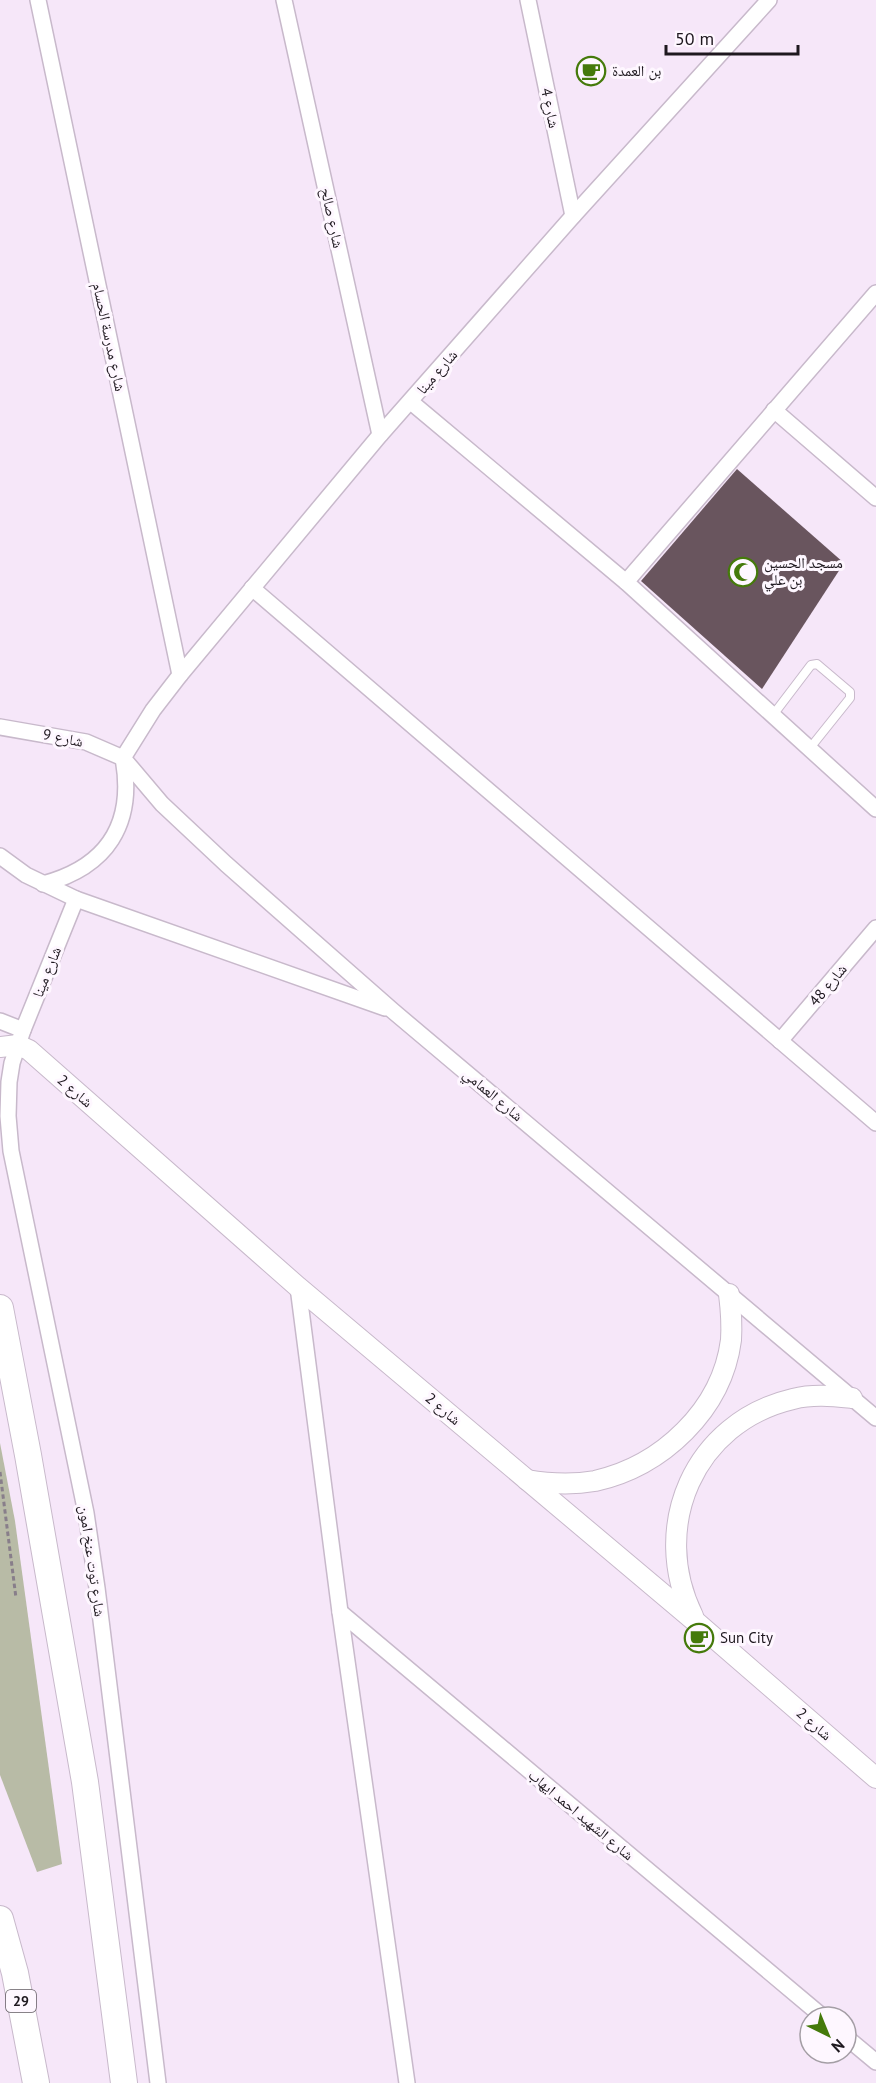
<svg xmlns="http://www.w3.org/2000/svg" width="876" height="2083" font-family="'PT Sans','Noto Naskh Arabic',sans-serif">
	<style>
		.green { fill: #b8bba6 }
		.building { fill: #69555e }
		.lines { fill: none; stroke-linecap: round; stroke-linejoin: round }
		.service-casing { stroke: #c8b9cb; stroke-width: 10 }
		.minor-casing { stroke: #c8b9cb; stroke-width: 18 }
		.tertiary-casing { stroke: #c8b9cb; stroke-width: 22 }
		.primary-casing { stroke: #c8b9cb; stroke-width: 28 }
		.trunk-casing { stroke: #c8b9cb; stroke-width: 28 }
		.path { stroke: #887e8a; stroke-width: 3; stroke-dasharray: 4.5 3; stroke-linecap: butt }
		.service { stroke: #fff; stroke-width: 8 }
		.minor { stroke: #fff; stroke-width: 15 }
		.tertiary { stroke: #fff; stroke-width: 20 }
		.primary { stroke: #fff; stroke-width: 26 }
		.trunk { stroke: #fff; stroke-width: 26 }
		.labels { text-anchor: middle; stroke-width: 6; stroke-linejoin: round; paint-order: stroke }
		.shield { fill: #fef7ff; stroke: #615b62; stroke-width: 1.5 }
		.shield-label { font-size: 14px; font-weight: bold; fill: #1e181f }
		.poi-label { font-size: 15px; fill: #1e181f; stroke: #fef7ff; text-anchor: start }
		.street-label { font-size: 15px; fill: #1e181f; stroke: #fef7ff }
	</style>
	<rect width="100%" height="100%" fill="#f6e7f9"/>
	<polygon class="green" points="0,1443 15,1521 62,1864 37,1872 0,1775"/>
	<polygon class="building" points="737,469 844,563 762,689 641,581"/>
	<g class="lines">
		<g class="service-casing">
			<polyline id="service" points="773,715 811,665 817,664 850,692 850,698 810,748"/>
		</g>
		<g class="minor-casing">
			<g id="minor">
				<polyline points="38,0 180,675"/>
				<polyline points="284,0 380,435"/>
				<polyline points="528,0 573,216"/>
				<polyline points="411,402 626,582 876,809"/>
				<polyline points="774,410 876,498"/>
				<polyline points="626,582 876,293"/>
				<polyline points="252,588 876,1123"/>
				<polyline points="0,727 86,742 123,758 162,804 226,864 393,1011 876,1418"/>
				<polyline points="123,758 153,710 180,675 380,435 573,216 769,0"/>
				<polyline points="0,856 26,875 76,899 385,1008"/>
				<path d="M43,884c64,-17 92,-60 80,-126"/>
				<polyline points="76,899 23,1030 12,1063 9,1082 8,1116 11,1151 86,1513 97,1588 158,2083"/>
				<polyline points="0,1021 23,1030"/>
				<polyline points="780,1041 876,928"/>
				<polyline points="298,1287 340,1612 407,2083"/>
				<polyline points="340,1612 823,2017"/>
				<polyline points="846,2037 876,2062"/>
			</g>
		</g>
		<g class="tertiary-casing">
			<g id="tertiary">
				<polyline points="0,1047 18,1045 29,1050 298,1287 696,1622 876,1778"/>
				<path d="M527,1480c23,4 45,5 68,1 67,-15 127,-71 136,-141 1,-15 0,-30 -2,-46"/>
				<path d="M693,1616c-44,-89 1,-194 100,-217 20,-5 39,-3 59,-1"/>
			</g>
		</g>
		<g class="primary-casing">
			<polyline id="primary" points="0,1308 28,1455 85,1782 124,2083"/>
		</g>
		<g class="trunk-casing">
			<polyline id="trunk" points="0,1919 15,1973 36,2083"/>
		</g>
		<polyline class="path" points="0,1472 16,1598"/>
		<use href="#service" class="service"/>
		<use href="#minor" class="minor"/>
		<use href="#tertiary" class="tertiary"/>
		<use href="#primary" class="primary"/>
		<use href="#trunk" class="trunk"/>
	</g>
	<defs>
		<g id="cafe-ring" transform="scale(1.5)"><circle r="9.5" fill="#fef7ff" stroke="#457a0b" stroke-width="1.5"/><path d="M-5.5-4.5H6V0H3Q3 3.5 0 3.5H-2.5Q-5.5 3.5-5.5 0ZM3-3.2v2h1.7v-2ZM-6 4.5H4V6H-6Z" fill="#457a0b"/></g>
		<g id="mosque-ring" transform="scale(1.5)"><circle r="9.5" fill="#fef7ff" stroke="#457a0b" stroke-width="1.5"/><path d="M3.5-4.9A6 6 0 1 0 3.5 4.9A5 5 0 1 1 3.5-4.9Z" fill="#457a0b"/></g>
	</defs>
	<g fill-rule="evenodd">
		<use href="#cafe-ring" x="591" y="71"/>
		<use href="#mosque-ring" x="743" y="572"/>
		<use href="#cafe-ring" x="699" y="1638"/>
	</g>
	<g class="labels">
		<rect class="shield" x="6" y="1990" width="30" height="22" rx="4.5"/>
		<g class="shield-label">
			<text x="21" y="2006">29</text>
		</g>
		<g class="poi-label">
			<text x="612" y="76">بن العمدة</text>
			<text x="764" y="568">مسجد الحسين<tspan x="764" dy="17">بن علي</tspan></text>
			<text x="720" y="1643">Sun City</text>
		</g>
		<g class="street-label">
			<text transform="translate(550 108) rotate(78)" y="5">شارع 4</text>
			<text transform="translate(332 218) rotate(78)" y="5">شارع صالح</text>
			<text transform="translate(109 337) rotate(78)" y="5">شارع مدرسة الحسام</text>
			<text transform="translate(437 372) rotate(-49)" y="5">شارع مينا</text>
			<text transform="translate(63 738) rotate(11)" y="5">شارع 9</text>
			<text transform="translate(47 972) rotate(-68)" y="5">شارع مينا</text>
			<text transform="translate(828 985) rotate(-50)" y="5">شارع 48</text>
			<text transform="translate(75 1091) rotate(41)" y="5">شارع 2</text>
			<text transform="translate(493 1095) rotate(40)" y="5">شارع العمامي</text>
			<text transform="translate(443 1409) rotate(40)" y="5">شارع 2</text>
			<text transform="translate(92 1561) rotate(82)" y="5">شارع توت عنخ امون</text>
			<text transform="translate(814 1724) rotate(41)" y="5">شارع 2</text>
			<text transform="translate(581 1815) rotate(40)" y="5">شارع الشهيد احمد ايهاب</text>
		</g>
	</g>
	<g transform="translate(828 2035) rotate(137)"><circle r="28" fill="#fef7ff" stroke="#a49ea5" stroke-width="1.5"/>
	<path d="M0-4.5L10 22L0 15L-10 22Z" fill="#457a0b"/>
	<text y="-9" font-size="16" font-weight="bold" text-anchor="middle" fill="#1e181f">N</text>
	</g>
	<path d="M666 45v9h132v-9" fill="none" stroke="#1e181f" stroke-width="3"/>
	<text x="675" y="45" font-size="18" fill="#1e181f" stroke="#fef7ff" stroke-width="4.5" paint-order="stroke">50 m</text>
</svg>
